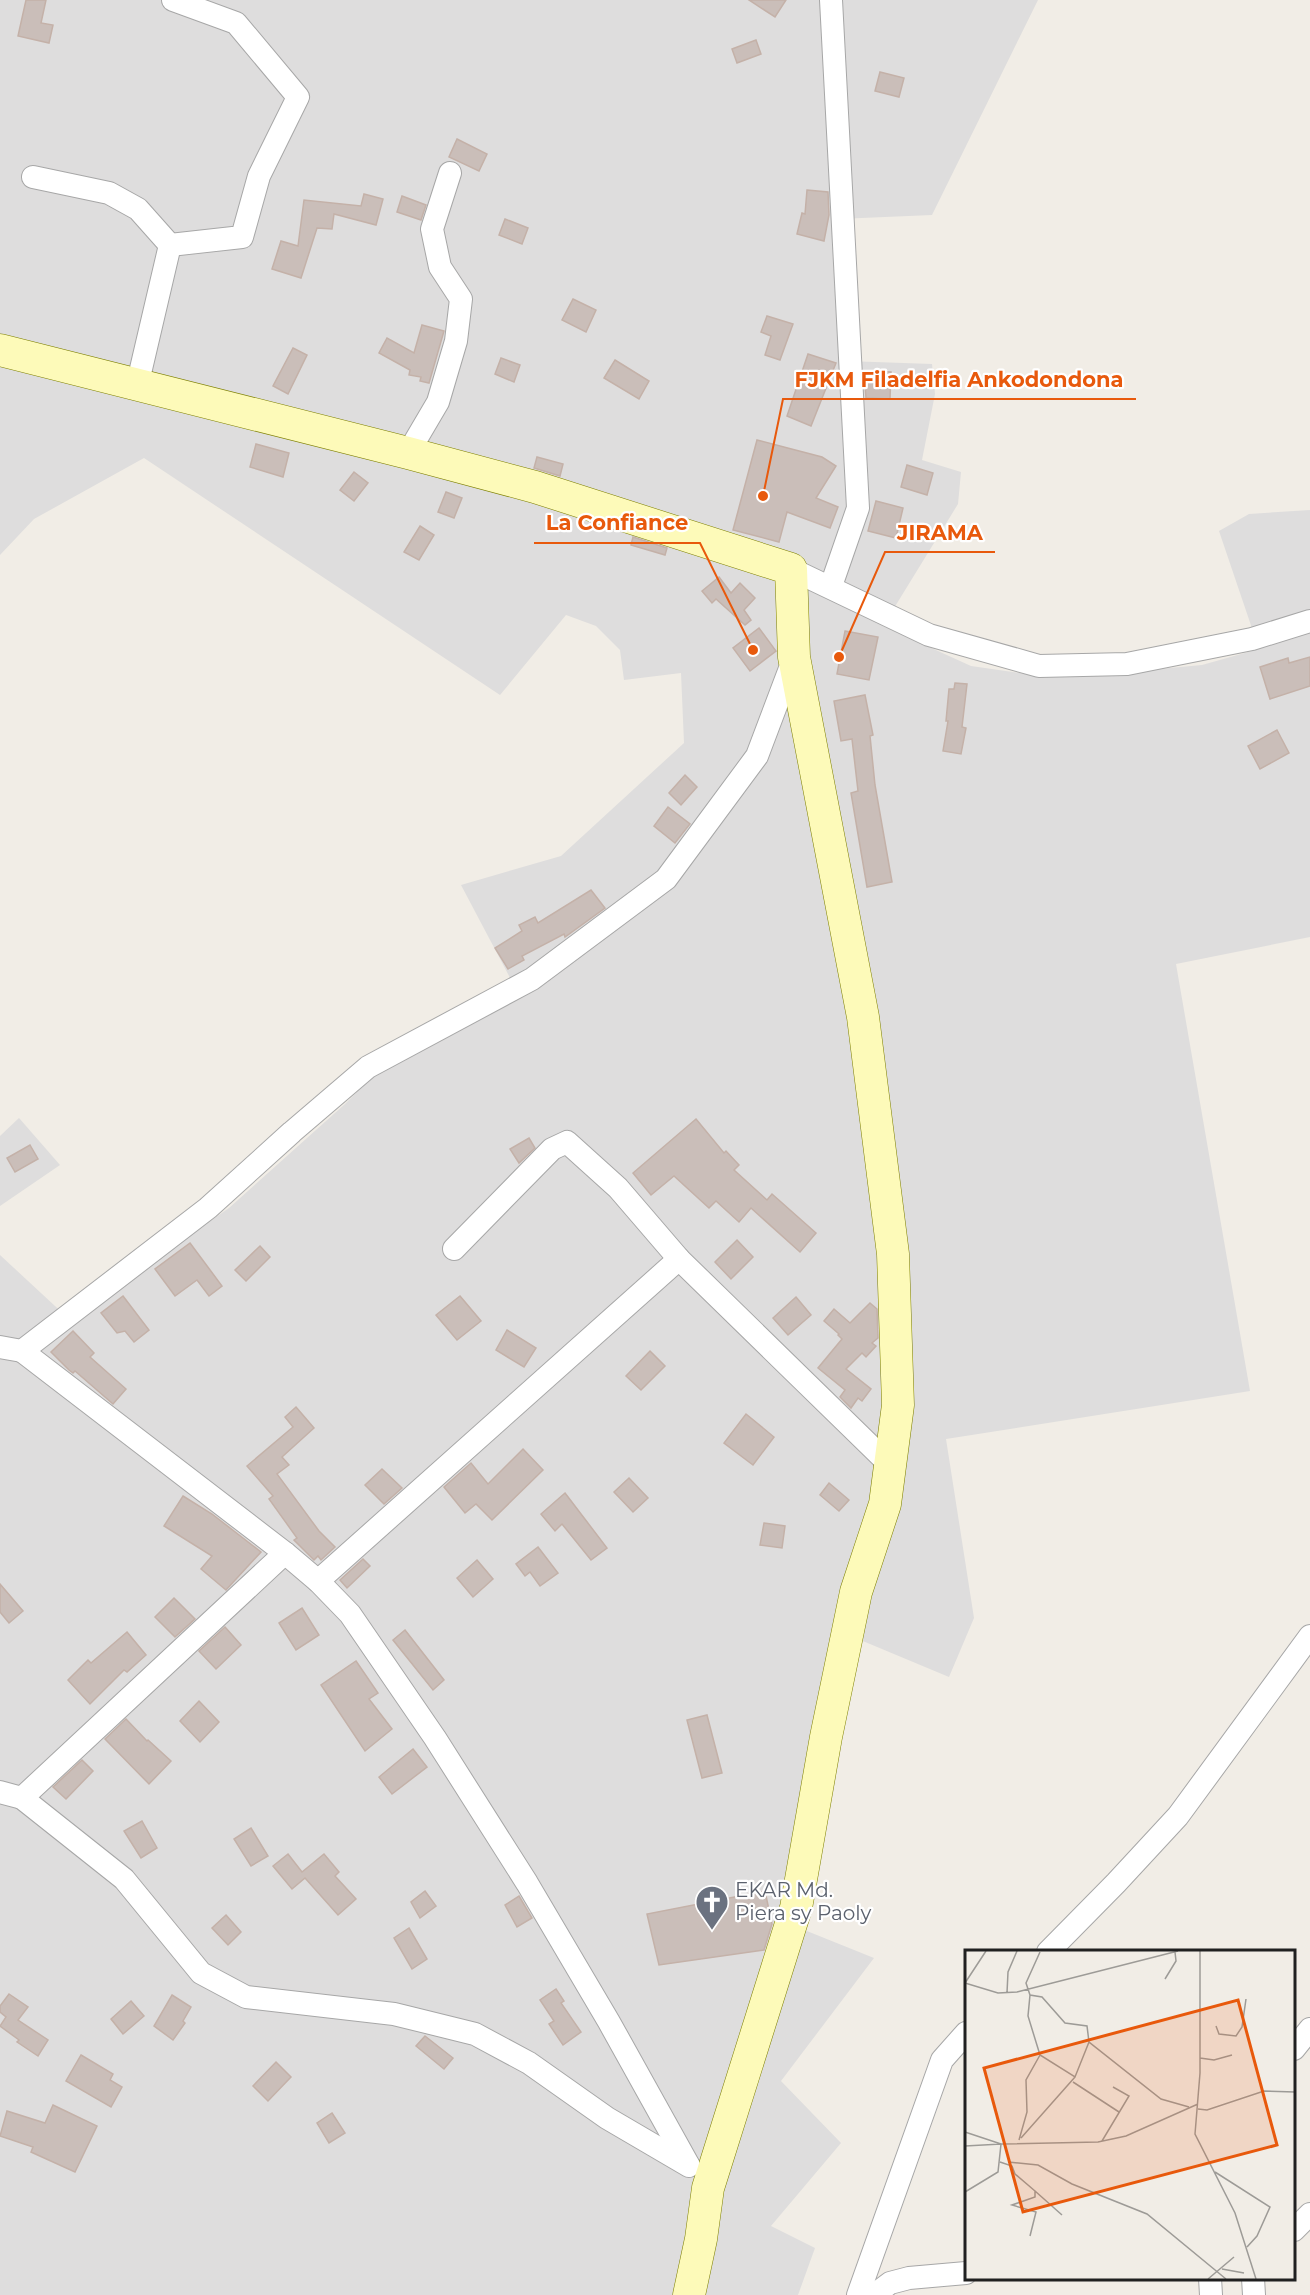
<svg xmlns="http://www.w3.org/2000/svg" width="1310" height="2295" font-family="Montserrat,sans-serif">
	<style>
		.residential { fill: #dedddd }
		.building { fill: #cabeb9; stroke: #c4b1a8; stroke-width: 1.5 }
		.lines { fill: none; stroke-linecap: round; stroke-linejoin: round }
		.street-casing { stroke: #a7a7a7; stroke-width: 24 }
		.secondary-casing { stroke: #7d7f00; stroke-width: 33 }
		.street { stroke: #fff; stroke-width: 22 }
		.secondary { stroke: #fdfab9; stroke-width: 32 }
		.labels { text-anchor: middle; stroke-width: 4.5; stroke-linejoin: round; paint-order: stroke }
		.worship-label { font-size: 20px; fill: #5b616d; stroke: #fff; text-anchor: start }
		.inset-road { fill: none; stroke: #9d9b97; stroke-width: 1.5 }
		.view { fill: #e8590c; fill-opacity: 0.15; stroke: #e8590c; stroke-width: 3 }
		.inset-edge { fill: none; stroke: #202020; stroke-width: 3 }
		.leader { fill: none; stroke: #e8590c; stroke-width: 2 }
		.callout-dot { fill: #e8590c; stroke: #fff; stroke-width: 2 }
		.callout-label { font-size: 21px; text-anchor: middle; font-weight: bold; fill: #e8590c; stroke: #fff; stroke-width: 4.5; stroke-linejoin: round; paint-order: stroke }
	</style>
	<rect width="100%" height="100%" fill="#f1ede6"/>
	<g class="residential">
		<polygon points="0,0 1038,0 932,215 838,219 846,361 932,364 935,394 922,460 961,472 958,504 883,626 971,666 1020,673 1073,677 1202,665 1259,649 1219,531 1249,514 1310,510 1310,937 1176,964 1250,1391 946,1439 974,1618 949,1677 858,1639 782,1921 874,1958 781,2081 841,2143 771,2226 815,2248 798,2295 0,2295 0,1255 69,1319 229,1208 345,1104 384,1065 518,993 461,885 561,856 684,743 681,673 624,680 620,650 596,626 566,615 500,695 144,458 34,519 0,555"/>
		<polygon points="19,1118 60,1165 0,1206 0,1136"/>
	</g>
	<g class="building">
		<polygon points="26,0 46,0 41,23 53,25 49,43 18,36"/>
		<polygon points="749,0 786,0 775,17"/>
		<polygon points="756,40 761,54 737,63 732,49"/>
		<polygon points="880,72 904,78 899,97 875,91"/>
		<polygon points="457,139 487,154 479,171 449,157"/>
		<polygon points="807,190 828,192 829,215 824,241 797,234 802,213 805,214"/>
		<polygon points="364,194 383,199 376,225 334,214 332,229 317,228 301,278 272,269 281,241 298,246 304,200 361,206"/>
		<polygon points="402,196 426,205 421,220 397,212"/>
		<polygon points="505,219 528,228 522,244 499,235"/>
		<polygon points="573,299 596,310 586,332 562,320"/>
		<polygon points="767,316 793,324 780,360 765,355 771,336 761,332"/>
		<polygon points="422,325 444,331 429,383 420,381 421,377 409,375 410,370 379,353 387,338 414,353"/>
		<polygon points="293,348 307,355 288,394 273,386"/>
		<polygon points="808,354 836,363 811,426 787,416"/>
		<polygon points="501,358 520,365 514,382 495,374"/>
		<polygon points="615,360 649,381 639,399 604,378"/>
		<polygon points="864,371 891,372 890,399 866,398"/>
		<polygon points="757,440 822,457 836,466 816,498 838,507 830,528 787,512 779,542 733,530"/>
		<polygon points="256,444 289,453 283,477 250,467"/>
		<polygon points="537,457 563,464 560,476 534,468"/>
		<polygon points="907,465 933,473 927,495 901,487"/>
		<polygon points="354,472 368,483 354,501 340,490"/>
		<polygon points="446,492 462,498 454,518 438,512"/>
		<polygon points="876,501 903,508 896,538 868,531"/>
		<polygon points="420,526 434,535 419,560 404,552"/>
		<polygon points="633,537 667,548 665,555 631,545"/>
		<polygon points="719,577 731,593 740,583 755,598 744,610 751,620 745,625 716,599 712,603 702,591"/>
		<polygon points="759,628 776,651 750,671 733,648"/>
		<polygon points="845,631 878,637 869,680 837,674"/>
		<polygon points="1310,657 1310,686 1270,699 1260,667 1288,658 1289,663"/>
		<polygon points="955,683 967,684 962,727 966,728 961,754 943,751 948,721 946,721 949,689 954,689"/>
		<polygon points="865,695 873,735 870,736 875,785 892,882 867,887 851,793 858,791 852,739 841,741 834,701"/>
		<polygon points="1277,730 1289,753 1260,769 1248,746"/>
		<polygon points="685,775 697,787 681,805 669,793"/>
		<polygon points="668,807 690,824 675,843 654,826"/>
		<polygon points="591,890 605,908 565,937 564,934 522,956 524,960 508,969 495,948 522,931 519,925 535,917 538,923"/>
		<polygon points="696,1119 724,1153 726,1151 739,1165 734,1170 767,1200 772,1194 816,1233 800,1252 751,1208 739,1222 716,1201 709,1208 674,1176 651,1195 633,1173"/>
		<polygon points="529,1138 535,1148 519,1163 510,1149"/>
		<polygon points="30,1145 38,1159 15,1172 7,1158"/>
		<polygon points="737,1240 753,1257 731,1279 715,1262"/>
		<polygon points="190,1243 222,1286 209,1296 197,1280 175,1296 155,1269"/>
		<polygon points="260,1246 270,1257 246,1281 235,1270"/>
		<polygon points="123,1296 149,1330 134,1342 125,1331 117,1333 101,1313"/>
		<polygon points="460,1296 481,1321 457,1340 436,1315"/>
		<polygon points="796,1297 811,1315 788,1335 773,1318"/>
		<polygon points="870,1303 877,1309 878,1338 872,1343 876,1346 866,1357 862,1353 846,1369 871,1389 862,1401 858,1398 851,1408 840,1397 845,1390 818,1368 842,1339 838,1335 839,1334 824,1321 834,1309 850,1323"/>
		<polygon points="507,1330 536,1348 524,1367 496,1350"/>
		<polygon points="73,1331 94,1353 90,1357 126,1389 113,1404 75,1371 73,1373 69,1370 51,1352"/>
		<polygon points="650,1351 665,1366 641,1390 626,1376"/>
		<polygon points="296,1407 314,1428 282,1457 289,1465 277,1474 319,1531 335,1547 321,1560 318,1556 314,1560 294,1540 297,1538 269,1499 273,1496 247,1466 293,1427 285,1417"/>
		<polygon points="746,1414 774,1437 753,1465 724,1443"/>
		<polygon points="523,1449 543,1470 492,1520 476,1504 465,1513 444,1487 471,1463 488,1484"/>
		<polygon points="382,1469 402,1488 384,1504 365,1485"/>
		<polygon points="629,1478 648,1498 633,1512 614,1492"/>
		<polygon points="829,1483 849,1500 839,1511 820,1495"/>
		<polygon points="565,1493 607,1548 591,1560 562,1524 555,1531 541,1514"/>
		<polygon points="183,1496 212,1514 261,1552 226,1590 201,1569 212,1556 164,1526"/>
		<polygon points="764,1523 785,1526 782,1548 760,1545"/>
		<polygon points="538,1547 558,1573 540,1586 530,1572 525,1576 516,1564"/>
		<polygon points="363,1559 370,1566 347,1588 340,1580"/>
		<polygon points="477,1560 493,1579 473,1597 457,1578"/>
		<polygon points="0,1584 23,1611 9,1623 0,1612"/>
		<polygon points="174,1598 195,1619 175,1637 155,1617"/>
		<polygon points="302,1608 319,1635 296,1650 279,1623"/>
		<polygon points="225,1627 241,1645 216,1669 199,1651"/>
		<polygon points="405,1630 444,1680 433,1690 393,1640"/>
		<polygon points="127,1632 146,1655 127,1672 124,1670 90,1704 68,1680 88,1660 91,1663"/>
		<polygon points="356,1661 378,1693 369,1699 392,1729 365,1751 321,1685"/>
		<polygon points="199,1701 219,1722 200,1742 180,1721"/>
		<polygon points="707,1715 722,1773 702,1778 687,1720"/>
		<polygon points="126,1719 147,1741 148,1740 171,1761 149,1784 105,1739"/>
		<polygon points="413,1749 427,1767 392,1794 379,1777"/>
		<polygon points="82,1760 93,1771 66,1799 53,1787"/>
		<polygon points="142,1821 157,1848 141,1858 124,1831"/>
		<polygon points="251,1828 268,1856 251,1866 234,1839"/>
		<polygon points="288,1854 302,1872 324,1854 339,1872 335,1876 356,1899 338,1915 305,1878 292,1889 273,1866"/>
		<polygon points="425,1891 436,1906 420,1918 411,1902"/>
		<polygon points="765,1891 772,1924 764,1950 659,1965 647,1914"/>
		<polygon points="519,1896 532,1918 517,1927 505,1905"/>
		<polygon points="226,1915 241,1932 228,1945 212,1928"/>
		<polygon points="409,1928 427,1959 412,1969 394,1938"/>
		<polygon points="556,1989 564,2001 561,2003 581,2032 563,2045 549,2024 554,2021 540,2000"/>
		<polygon points="9,1994 28,2007 18,2020 48,2040 38,2056 17,2042 19,2040 0,2026 6,2017 0,2012 0,2006"/>
		<polygon points="172,1995 191,2007 183,2021 185,2023 173,2040 154,2026"/>
		<polygon points="131,2001 144,2016 123,2034 111,2019"/>
		<polygon points="425,2036 453,2058 444,2069 416,2046"/>
		<polygon points="81,2055 113,2074 110,2080 122,2087 111,2107 66,2081"/>
		<polygon points="276,2062 291,2077 268,2101 253,2086"/>
		<polygon points="53,2105 97,2126 75,2172 31,2152 33,2147 0,2136 7,2111 45,2123"/>
		<polygon points="332,2113 345,2133 329,2143 317,2123"/>
	</g>
	<g class="lines">
		<g class="street-casing">
			<g id="street">
				<polyline points="33,177 109,193 138,209 170,245"/>
				<polyline points="170,245 242,237 259,176 298,97 236,23 173,0"/>
				<polyline points="137,386 170,245"/>
				<polyline points="408,453 438,402 456,341 461,299 440,267 432,229 450,173"/>
				<polyline points="791,569 929,635 1039,666 1127,664 1252,639 1310,621"/>
				<polyline points="831,586 858,508 831,0"/>
				<polyline points="454,1249 552,1149 567,1142 618,1188 679,1259 890,1465"/>
				<polyline points="0,1347 22,1351 208,1208 292,1132 368,1067 532,979 666,879 757,756 794,658"/>
				<polyline points="285,1553 318,1581 350,1614 435,1738 527,1883 609,2022 688,2164"/>
				<polyline points="318,1581 679,1259"/>
				<polyline points="0,1792 22,1798 285,1553 22,1351"/>
				<polyline points="22,1798 124,1879 201,1973 246,1997 394,2014 475,2034 529,2063 607,2118 689,2166"/>
				<polyline points="1048,1952 1116,1883 1178,1816 1310,1636"/>
				<polyline points="1294,2049 1310,2029"/>
				<polyline points="1294,2230 1310,2214"/>
				<polyline points="1210,2278 1211,2295"/>
				<polyline points="1253,2278 1254,2295"/>
				<polyline points="858,2295 942,2060 966,2033"/>
				<polyline points="874,2295 890,2283 909,2278 966,2273"/>
			</g>
		</g>
		<g class="secondary-casing">
			<polyline id="secondary" points="0,350 408,453 535,487 791,569 794,657 863,1017 893,1254 898,1405 885,1504 856,1592 826,1737 796,1908 708,2188 701,2239 689,2295"/>
		</g>
		<use href="#street" class="street"/>
		<use href="#secondary" class="secondary"/>
	</g>
	<defs>
		<g id="church-pin" transform="scale(1.725)"><path d="M0 17L-7.5 6A9.5 9.5 0 1 1 7.5 6Z" fill="#6b7280" stroke="#fff"/><path d="M-1.2-6h2.4v3.5h3.3v2.4h-3.3V6h-2.4V-.1h-3.3v-2.4h3.3Z" fill="#fff"/></g>
	</defs>
	<g fill-rule="evenodd">
		<use href="#church-pin" x="712" y="1902"/>
	</g>
	<g class="labels">
		<g class="worship-label">
			<text x="735" y="1897">EKAR Md.<tspan x="735" dy="23">Piera sy Paoly</tspan></text>
		</g>
	</g>
	<g transform="translate(965 1950)">
		<rect width="330" height="330" fill="#f1ede6"/>
		<path class="inset-road" d="M235,1v122l-5,61 40,79 21,66M75,2l-14,31 4,12 12,2 23,26 22,3 2,16 72,57 28,8M200,29l11,-18 -1,-9M0,33l33,10 19,-1 161,-41M0,33l21,-32M42,43l1,-21 9,-21M65,45l-2,21 12,39 35,22 14,-35M251,76l3,8 17,2 6,-9 4,-28M235,108l14,2 18,-5M108,132l46,30M233,159l9,1 57,-19 31,1M0,182l36,12 97,-2 28,-6 72,-32M56,188l54,-61M54,190l8,-28 -1,-32 14,-25M137,191l27,-45 -16,-9M0,196l36,-2 -3,28 -33,20M35,212l12,4 3,8 20,17v6l-23,8 24,7 -6,24M43,212l30,3 34,19 75,30 79,65M250,222l55,35 -13,29 -10,11M70,241l27,24M257,319l22,4M243,329l26,-22"/>
		<path class="view" d="M273,50l39,145 -254,67 -39,-144z"/>
		<rect width="330" height="330" class="inset-edge"/>
	</g>
	<path class="leader" d="M763 496L783 399H1136M753 650L700 543H534M839 657L885 552H995"/>
	<g class="callout-dot">
		<circle cx="763" cy="496" r="6"/>
		<circle cx="753" cy="650" r="6"/>
		<circle cx="839" cy="657" r="6"/>
	</g>
	<g class="callout-label">
		<text x="959" y="387">FJKM Filadelfia Ankodondona</text>
		<text x="617" y="530">La Confiance</text>
		<text x="940" y="540">JIRAMA</text>
	</g>
</svg>
